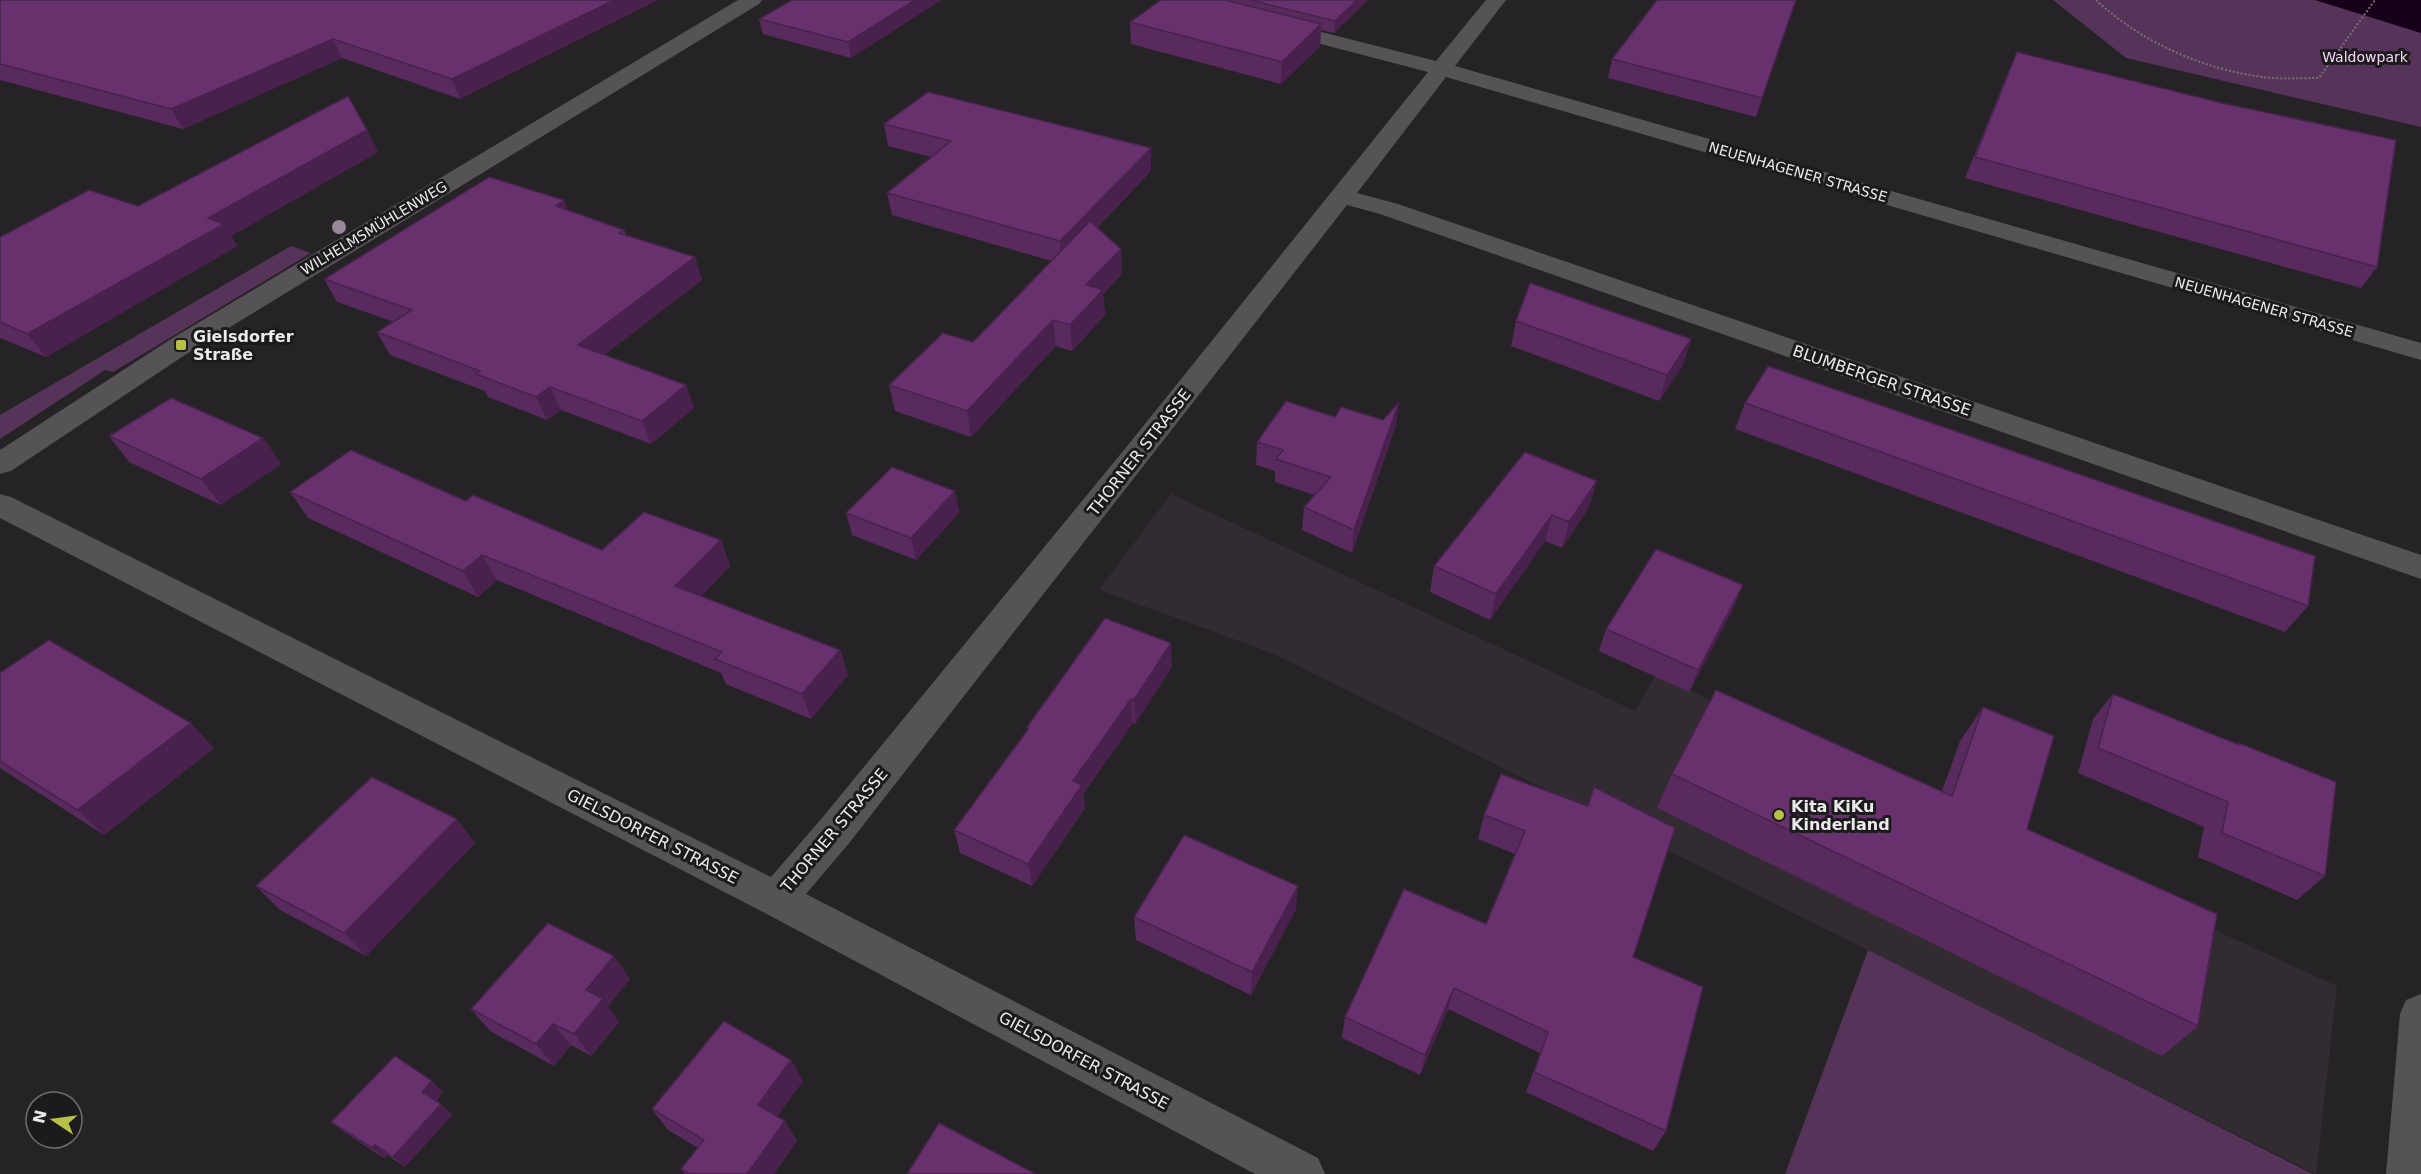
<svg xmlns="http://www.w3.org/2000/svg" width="2421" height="1174" font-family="'DejaVu Sans',sans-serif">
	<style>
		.built { fill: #322c32 }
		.green { fill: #563359 }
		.water { fill: #17001a }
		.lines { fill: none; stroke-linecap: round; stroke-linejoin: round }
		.path { stroke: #747275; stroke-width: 2; stroke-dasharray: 2 2; stroke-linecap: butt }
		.minor { fill: #565356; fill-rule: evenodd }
		.tree { fill: #98869b }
		.wall { fill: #592a5e }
		.shaded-wall { fill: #48224c }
		.building { fill: #67316d; stroke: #48224c; stroke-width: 1.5 }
		.poi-dot { fill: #b7c148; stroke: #1c1a1c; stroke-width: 2 }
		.labels { text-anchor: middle; stroke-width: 6; stroke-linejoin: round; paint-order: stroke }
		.far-park-label { font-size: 14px; fill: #f7d7fa; stroke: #1c1a1c }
		.far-street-label { font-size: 14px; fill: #ebe9eb; stroke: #1c1a1c }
		.poi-label { font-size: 16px; font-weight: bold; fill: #ebe9eb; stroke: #1c1a1c; text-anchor: start }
		.street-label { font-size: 16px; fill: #ebe9eb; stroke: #1c1a1c }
	</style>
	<rect width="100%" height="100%" fill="#252326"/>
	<polygon class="built" points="1171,494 1635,711 1656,675 2337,986 2316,1174 1272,653 1099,590"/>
	<g class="green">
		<polygon points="2053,0 2421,0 2421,127 2126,58"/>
		<polygon points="291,246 311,253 113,372 105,370 0,439 0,415"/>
		<polygon points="1868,950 2313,1174 1785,1174"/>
	</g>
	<polygon class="water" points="2315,0 2421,0 2421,33"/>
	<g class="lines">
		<path class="path" d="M2096,0c47,44 113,72 176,78 16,1 32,0 47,0l56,-78"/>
		<g class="minor">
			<polygon points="738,0 762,0 759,4 191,351 11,471 0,474 0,450 171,339"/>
			<polygon points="1486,0 1506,0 1455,66 2421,343 2421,360 1446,77 1357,193 1398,204 2421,555 2421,579 1380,214 1347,205 850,842 806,894 1318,1158 1325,1174 1255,1174 763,912 0,518 0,494 11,497 771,877 822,818 1128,445 1428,72 1271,31 1268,27 1271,23 1278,21 1436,61"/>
			<polygon points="2421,994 2421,1174 2386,1174 2400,1014 2406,1000"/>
		</g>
	</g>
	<circle class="tree" cx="339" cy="227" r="7"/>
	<g class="wall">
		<polygon points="0,0 658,0 460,99 342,58 183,129 0,80"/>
		<polygon points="792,0 941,0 851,58 763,34 759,19"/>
		<polygon points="1161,0 1368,0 1334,33 1321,30 1320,46 1281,84 1131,44 1130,22"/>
		<polygon points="1657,0 1796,0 1756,117 1608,78 1612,59"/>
		<polygon points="2017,52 2377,267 2361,288 1965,178 2008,72"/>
		<polygon points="884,124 1151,148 1151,171 1097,228 1121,249 1122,274 1103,294 1105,315 1072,351 1056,346 971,437 895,411 889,385 973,342 1052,261 892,215 887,193 931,157 888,146"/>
		<polygon points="367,130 378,152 231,236 237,246 46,357 0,338 0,237 138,206"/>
		<polygon points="568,210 624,230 626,235 695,257 702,280 604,355 686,385 694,408 651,444 561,410 547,420 488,397 485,391 390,355 377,332 394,322 337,302 324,279"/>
		<polygon points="1516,321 1691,339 1683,365 1659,401 1511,346"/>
		<polygon points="1745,403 2308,606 2285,632 1735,429"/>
		<polygon points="1335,417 1396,425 1352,553 1302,530 1304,507 1314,495 1275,482 1275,471 1256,465 1257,442"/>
		<polygon points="109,436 263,438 281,464 221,505 129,462"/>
		<polygon points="1597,481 1589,507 1562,548 1545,541 1490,620 1430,592 1434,566"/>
		<polygon points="955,491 959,513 916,560 852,535 846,513"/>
		<polygon points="290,492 466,501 602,550 721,540 730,566 701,596 840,650 848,675 811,719 726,684 721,673 497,580 478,597 308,518"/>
		<polygon points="1734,607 1689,692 1599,651 1606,629"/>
		<polygon points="1172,667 1135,724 1133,723 1083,794 1085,808 1032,886 960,853 954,830 1027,731 1027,727"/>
		<polygon points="0,673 214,748 104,835 0,768"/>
		<polygon points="2113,694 2238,744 2239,743 2325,876 2297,900 2198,857 2204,827 2078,773 2093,719"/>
		<polygon points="1983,707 2027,829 2198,1026 2162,1056 1657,808 1672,774 1942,791 1960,741"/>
		<polygon points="1501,774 1633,957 1666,1131 1653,1151 1526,1092 1540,1053 1448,1009 1420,1075 1342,1038 1345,1017 1486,924 1515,854 1478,839 1484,815"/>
		<polygon points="475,843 366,956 280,910 256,886"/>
		<polygon points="1296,909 1251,995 1136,940 1134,917"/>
		<polygon points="630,979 608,1006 619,1022 591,1056 571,1045 554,1066 490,1031 471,1009"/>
		<polygon points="791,1060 803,1081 777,1116 785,1121 797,1141 774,1174 685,1174 681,1169 698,1148 668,1130 652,1109"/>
		<polygon points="443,1092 436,1101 441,1104 452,1115 405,1167 387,1155 384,1158 344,1132 331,1122"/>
	</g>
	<g class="shaded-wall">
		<polygon points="614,0 658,0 460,99 452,79"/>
		<polygon points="915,0 941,0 851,58 848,42"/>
		<polygon points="1357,0 1368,0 1334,33 1335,21"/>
		<polygon points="1796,0 1756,117 1762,98"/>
		<polygon points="1321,24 1320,46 1281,84 1282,62"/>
		<polygon points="333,39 342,58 183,129 171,109"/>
		<polygon points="367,130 378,152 231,236 237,246 46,357 27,334 208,218"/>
		<polygon points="1151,148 1151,171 1062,264 1060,241"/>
		<polygon points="564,200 573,223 556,206"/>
		<polygon points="1121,249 1122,274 1103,294 1105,315 1072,351 1070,325 1086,285"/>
		<polygon points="695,257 702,280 587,368 578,345"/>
		<polygon points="1053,320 1056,346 971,437 967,411"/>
		<polygon points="1691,339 1683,365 1659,401 1667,375"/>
		<polygon points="686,385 694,408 651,444 642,421"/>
		<polygon points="550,387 561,410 547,420 536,397"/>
		<polygon points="1399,402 1396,425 1352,553 1354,530"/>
		<polygon points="263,438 281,464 221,505 201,479"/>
		<polygon points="1597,481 1589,507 1562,548 1569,522"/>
		<polygon points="955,491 959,513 916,560 911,538"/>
		<polygon points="1552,515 1545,541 1490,620 1496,594"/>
		<polygon points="721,540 730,566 686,612 675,586"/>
		<polygon points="482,555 497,580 478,597 463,571"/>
		<polygon points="1743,585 1734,607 1689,692 1698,670"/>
		<polygon points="1171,643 1172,667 1135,724 1134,700"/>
		<polygon points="840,650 848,675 811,719 802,694"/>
		<polygon points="1131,699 1133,723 1083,794 1085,808 1032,886 1028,864 1073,781"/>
		<polygon points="191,723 214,748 104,835 77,810"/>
		<polygon points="457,819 475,843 366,956 344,933"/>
		<polygon points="1298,886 1296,909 1251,995 1252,972"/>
		<polygon points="614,956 630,979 608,1006 619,1022 591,1056 574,1034 586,990"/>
		<polygon points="1454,988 1448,1009 1420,1075 1425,1055"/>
		<polygon points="553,1024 571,1045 554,1066 536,1044"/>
		<polygon points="791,1060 803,1081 771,1125 758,1105"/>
		<polygon points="432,1081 443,1092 434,1103 422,1092"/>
		<polygon points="441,1104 452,1115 405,1167 393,1157"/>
		<polygon points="785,1121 797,1141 774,1174 747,1174"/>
		<polygon points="375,1145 387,1155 384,1158 372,1148"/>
	</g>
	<g class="building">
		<polygon points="0,0 614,0 452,79 333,39 171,109 0,64"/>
		<polygon points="792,0 915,0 848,42 759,19"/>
		<polygon points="1161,0 1225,0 1321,24 1282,62 1130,22"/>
		<polygon points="1250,0 1357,0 1335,21"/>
		<polygon points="1657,0 1796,0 1762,98 1612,59"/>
		<polygon points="2017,52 2222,103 2396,140 2377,267 1975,157"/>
		<polygon points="928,92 1151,148 1060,241 887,193 951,141 884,124"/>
		<polygon points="348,96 367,130 208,218 224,224 27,334 0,322 0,237 89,190 138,206"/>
		<polygon points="489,177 564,200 556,206 624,230 619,233 695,257 578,345 686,385 642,421 550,387 536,397 476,374 480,371 377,332 412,310 324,279"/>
		<polygon points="1090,221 1121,249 1086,285 1103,290 1070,325 1053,320 967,411 889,385 943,333 973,342"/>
		<polygon points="1530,283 1691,339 1667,375 1516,321"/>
		<polygon points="1768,366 2315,556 2308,606 1745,403"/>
		<polygon points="171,398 263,438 201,479 109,436"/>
		<polygon points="1286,401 1335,417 1341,407 1383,420 1399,402 1354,530 1304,507 1331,477 1276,459 1283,450 1257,442"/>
		<polygon points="351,450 466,501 473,495 602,550 644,512 721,540 675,586 840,650 802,694 715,659 722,652 482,555 463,571 290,492"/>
		<polygon points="1525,452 1597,481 1569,522 1552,515 1496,594 1434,566"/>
		<polygon points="892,467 955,491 911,538 846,513"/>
		<polygon points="1656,549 1743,585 1698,670 1606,629"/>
		<polygon points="1105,618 1171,643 1134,700 1131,699 1073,781 1082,785 1028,864 954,830 1029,728 1027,727"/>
		<polygon points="49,640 191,723 77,810 0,761 0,673"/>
		<polygon points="1716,690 1952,796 1983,707 2054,736 2027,829 2217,914 2198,1026 1672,774"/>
		<polygon points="2113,694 2239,745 2239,743 2336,782 2325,876 2222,833 2228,802 2098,748"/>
		<polygon points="1501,774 1588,806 1594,787 1675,828 1633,957 1703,987 1666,1131 1534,1072 1548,1032 1454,988 1425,1055 1345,1017 1404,889 1486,924 1525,831 1484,815"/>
		<polygon points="372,777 457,819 344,933 256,886"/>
		<polygon points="1184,835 1298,886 1252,972 1134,917"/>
		<polygon points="548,923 614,956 586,990 603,999 574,1034 553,1024 536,1044 471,1009"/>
		<polygon points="724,1021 791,1060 758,1105 785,1121 747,1174 689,1174 681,1169 704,1140 652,1109"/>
		<polygon points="395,1056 432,1081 422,1092 441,1104 393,1157 375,1145 372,1148 331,1122"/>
		<polygon points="939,1123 1036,1174 907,1174"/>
	</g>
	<g class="poi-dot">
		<rect x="175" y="339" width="12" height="12" rx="3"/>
		<circle cx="1779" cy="815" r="6"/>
	</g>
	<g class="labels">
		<g class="far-park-label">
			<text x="2365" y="62">Waldowpark</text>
		</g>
		<g class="far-street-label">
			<text transform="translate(1798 172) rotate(16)" y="5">NEUENHAGENER STRASSE</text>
			<text transform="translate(374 228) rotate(-31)" y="5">WILHELMSMÜHLENWEG</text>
			<text transform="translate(2264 307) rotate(16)" y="5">NEUENHAGENER STRASSE</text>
		</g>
		<g class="poi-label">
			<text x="193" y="342">Gielsdorfer<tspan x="193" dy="18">Straße</tspan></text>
			<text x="1791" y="812">Kita KiKu<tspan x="1791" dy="18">Kinderland</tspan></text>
		</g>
		<g class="street-label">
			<text transform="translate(1882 380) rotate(19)" y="6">BLUMBERGER STRASSE</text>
			<text transform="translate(1139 452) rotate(-52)" y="6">THORNER STRASSE</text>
			<text transform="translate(834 830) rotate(-50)" y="6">THORNER STRASSE</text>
			<text transform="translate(653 836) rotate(27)" y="6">GIELSDORFER STRASSE</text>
			<text transform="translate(1084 1060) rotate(28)" y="6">GIELSDORFER STRASSE</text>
		</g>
	</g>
	<g transform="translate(54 1120) rotate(283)"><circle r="28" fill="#1c1a1c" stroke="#6f6d6f" stroke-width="1.5"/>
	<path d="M0-4.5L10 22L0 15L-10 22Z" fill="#b7c148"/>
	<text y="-9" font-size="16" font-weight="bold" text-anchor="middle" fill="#ebe9eb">N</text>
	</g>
</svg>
